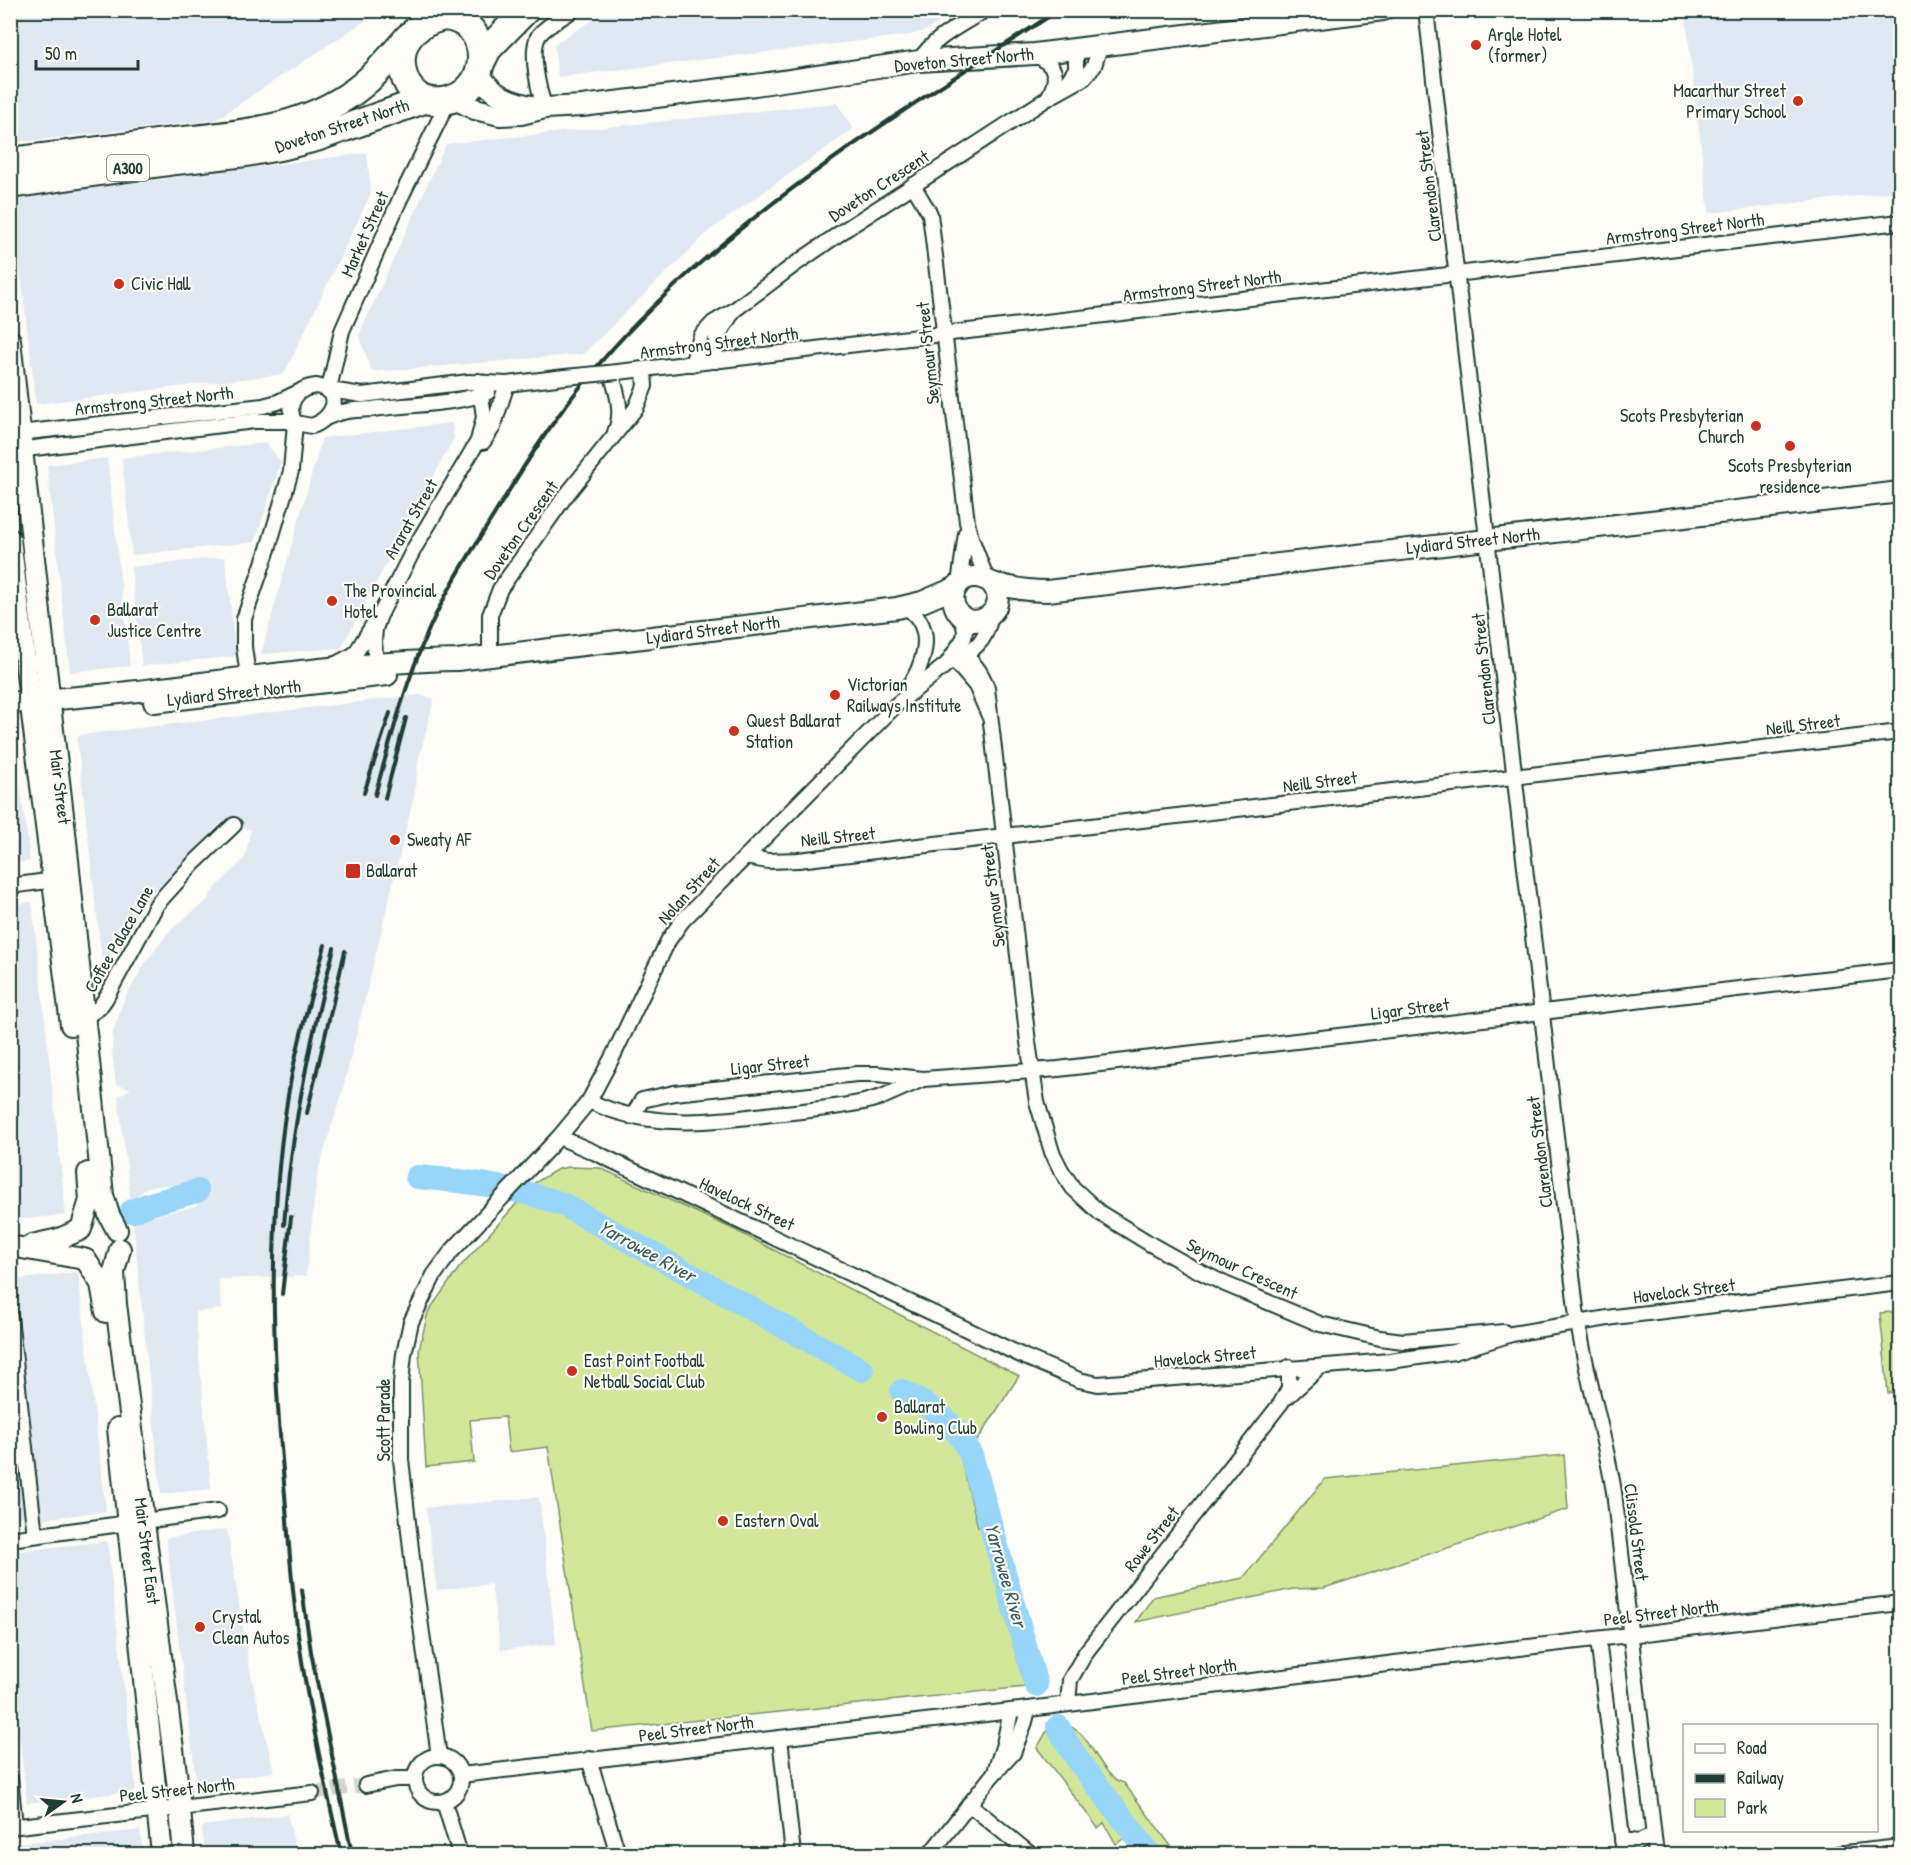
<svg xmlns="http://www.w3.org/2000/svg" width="1911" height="1865" font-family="'Patrick Hand',sans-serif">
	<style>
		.built { fill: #e0e8f2 }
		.green { fill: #d3e79b; stroke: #799268; stroke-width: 1.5 }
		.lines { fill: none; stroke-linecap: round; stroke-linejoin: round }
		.stream { stroke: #6799aa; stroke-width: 4 }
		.river { stroke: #97d6f9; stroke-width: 24 }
		.street-tunnel { stroke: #d1d6d0; stroke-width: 14; stroke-dasharray: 14 7; stroke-linecap: butt }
		.street-casing { stroke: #1f3d34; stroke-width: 18 }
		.secondary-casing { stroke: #1f3d34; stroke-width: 24 }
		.highway-casing { stroke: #1f3d34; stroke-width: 30 }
		.street { stroke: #fdfcf7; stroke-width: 14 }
		.secondary { stroke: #fdfcf7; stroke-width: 20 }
		.highway { stroke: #fdfcf7; stroke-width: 26 }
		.rail { stroke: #1f3d34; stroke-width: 4 }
		.street-bridge-casing { stroke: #1f3d34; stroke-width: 18; stroke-linecap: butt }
		.street-bridge { stroke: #fdfcf7; stroke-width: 14 }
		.poi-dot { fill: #c8321e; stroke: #fdfcf7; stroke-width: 2 }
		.labels { text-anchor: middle; stroke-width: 4.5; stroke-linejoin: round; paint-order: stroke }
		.shield { fill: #fdfcf7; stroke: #62766e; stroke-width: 1.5 }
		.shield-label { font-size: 16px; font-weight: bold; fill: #1f3d34 }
		.poi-label { font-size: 18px; fill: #1f3d34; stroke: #fdfcf7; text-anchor: start }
		.street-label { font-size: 18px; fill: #1f3d34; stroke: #fdfcf7 }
		.water-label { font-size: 20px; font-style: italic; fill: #375c5b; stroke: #fdfcf7 }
	</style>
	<rect width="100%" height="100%" fill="#fdfcf7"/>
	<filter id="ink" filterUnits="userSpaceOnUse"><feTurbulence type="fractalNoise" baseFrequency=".0167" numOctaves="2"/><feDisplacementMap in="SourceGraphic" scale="12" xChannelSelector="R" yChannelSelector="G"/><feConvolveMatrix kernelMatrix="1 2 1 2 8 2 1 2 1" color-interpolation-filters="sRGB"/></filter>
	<g filter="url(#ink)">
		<g class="built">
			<polygon points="10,11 11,10 380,11 215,120 11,143"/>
			<polygon points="608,11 608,10 959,11 927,30 910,35 558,77 554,44"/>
			<polygon points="1685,11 1900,11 1900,191 1709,213"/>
			<polygon points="837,103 853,129 710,230 583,354 372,372 359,335 446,144"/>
			<polygon points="367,153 371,193 284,374 36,404 12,198"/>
			<polygon points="452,423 454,438 341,648 261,654 322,438"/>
			<polygon points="266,443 281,462 255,542 132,555 122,458"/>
			<polygon points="107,458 130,666 70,672 47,465"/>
			<polygon points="225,557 236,656 142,666 131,567"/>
			<polygon points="420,695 434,699 418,762 415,792 342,1093 317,1174 306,1276 218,1279 222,1309 195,1312 211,1489 161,1494 133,1221 197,1206 191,1183 147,1187 131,1201 118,1096 131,1089 116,1084 112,1051 113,1031 124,1000 146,962 168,933 185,918 208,900 211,893 245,858 251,830 222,822 130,916 130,924 116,941 110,961 107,964 102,961 77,739 80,735"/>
			<polygon points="15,744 30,861 11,864 10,745"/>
			<polygon points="32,902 66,1215 11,1220 11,905"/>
			<polygon points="78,1272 106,1511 41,1519 13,1280"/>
			<polygon points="10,1395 25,1516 11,1518 10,1518"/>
			<polygon points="539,1497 556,1644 501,1650 491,1584 437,1590 426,1508"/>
			<polygon points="227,1529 249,1666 274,1772 200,1783 196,1780 166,1538"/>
			<polygon points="107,1541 136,1791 27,1803 11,1661 11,1552"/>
			<polygon points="287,1814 297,1854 205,1854 202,1829 204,1826"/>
			<polygon points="140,1830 143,1854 11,1854 11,1844"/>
		</g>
		<g class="green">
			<polygon points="569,1167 600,1168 733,1229 1019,1376 962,1464 978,1527 981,1527 1025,1687 592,1731 548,1447 509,1452 505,1417 470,1420 474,1462 426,1467 419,1350 428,1312 459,1268 518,1202 531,1185 558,1169"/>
			<polygon points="1900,1311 1900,1392 1888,1393 1880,1313"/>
			<polygon points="1564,1455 1568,1509 1324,1588 1293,1589 1136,1622 1153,1597 1243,1578 1325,1479"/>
			<path d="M1063,1722c7,4 15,8 20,14 11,13 23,43 41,47l53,71h-41l-11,-16 -9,6 -12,-21 -6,5 -61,-80 11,-19z"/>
		</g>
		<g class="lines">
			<polyline class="stream" points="797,15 808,10"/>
			<g class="river">
				<path d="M417,1177c49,4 101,10 147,28l298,165"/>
				<polyline points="132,1211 150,1204 197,1191"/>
				<path d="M902,1391c32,18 53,30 69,64l65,230"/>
				<polyline points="1058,1727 1079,1762 1150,1854"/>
			</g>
			<polyline class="street-tunnel" points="312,1793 366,1785"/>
			<g class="street-casing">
				<g id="street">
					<path d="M1426,10l150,1299c8,62 28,121 38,183l42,362"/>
					<path d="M1035,54c22,13 25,22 13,44"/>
					<path d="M919,61c14,-23 42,-36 66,-51"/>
					<polyline points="1063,88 1076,69 1076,49"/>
					<path d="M545,108c-6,-16 -16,-57 -6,-73 8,-10 24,-18 34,-25"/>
					<polyline points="913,185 930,214 967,522 971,538 987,580"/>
					<polyline points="715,361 716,339 732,313"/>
					<polyline points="692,364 701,336 713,323 733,311 794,265 846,229 1048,98 1084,78 1094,66 1100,46"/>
					<polyline points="618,372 1900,222"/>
					<path d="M611,373c6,19 13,41 4,59"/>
					<path d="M316,386c30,5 17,33 -4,40l-17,-3c-10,-19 1,-35 21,-37z"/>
					<polyline points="329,389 342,331 400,199 449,100"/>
					<polyline points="330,390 362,395 469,382 507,384 565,377"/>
					<path d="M328,417c14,-7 29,-7 45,-8 31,-4 88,-5 115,-17"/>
					<polyline points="10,434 263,406 278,402 299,392"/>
					<polyline points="483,442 493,427 507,384"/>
					<polyline points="10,451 254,421 294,421"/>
					<polyline points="959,584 966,533"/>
					<polyline points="490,656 490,615 500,589 564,498 636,408 645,386 644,370"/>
					<path d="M959,658c22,-12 27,-21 33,-45"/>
					<polyline points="336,664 355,654 373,625"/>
					<polyline points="376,664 374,641 375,629 380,615 415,547 478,441 484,417 479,381"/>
					<polyline points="248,676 244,647 244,619 268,549 291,471 295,423"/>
					<path d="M906,691c17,-24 32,-62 1,-83"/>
					<path d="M990,718l-14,-32 -22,-26 2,-8c16,5 26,21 31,36l41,354 9,60 15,50 9,18 12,18 27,25 52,32 41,23 32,16 95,40 60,14 23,3 101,-9"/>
					<polyline points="745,857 768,861 798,860 1900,732"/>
					<polyline points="10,886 62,879"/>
					<polyline points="84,1018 99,1008 106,998 157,904 193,864 234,825"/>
					<path d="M589,1101c60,29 121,21 184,13 31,-3 61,-6 91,-12l18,-5 41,-18"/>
					<polyline points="632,1117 642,1100 674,1093 857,1074 877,1074 923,1079 1058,1069 1900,970"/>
					<polyline points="559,1137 596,1153 1025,1357 1079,1380 1098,1384 1390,1361 1454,1352 1512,1334 1614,1317 1900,1283"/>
					<polyline points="10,1317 35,1535"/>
					<polyline points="1287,1397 1320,1367"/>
					<polyline points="10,1539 218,1511"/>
					<polyline points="1598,1639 1624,1854"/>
					<polyline points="1068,1704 1070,1680 1086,1652 1281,1403 1289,1388 1289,1367"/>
					<polyline points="780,1738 793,1854"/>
					<circle cx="438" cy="1779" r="23"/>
					<polyline points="439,1756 414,1576 401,1459 401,1383 404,1354 411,1322 434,1275 451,1252 559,1137 589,1101 614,1054 668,941 682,921 896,705 947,664 964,638 965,630 961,616"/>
					<polyline points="589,1759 618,1854"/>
					<polyline points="996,1768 1004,1744 1011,1711"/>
					<polyline points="461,1775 1037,1708 1443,1657 1900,1603"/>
					<polyline points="10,1777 15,1826"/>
					<polyline points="366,1785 396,1779 415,1779"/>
					<polyline points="444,1802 460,1854"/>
					<polyline points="969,1804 1030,1854"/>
					<polyline points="10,1827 312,1793"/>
					<polyline points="1622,1840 1639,1842 1653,1836"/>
					<polyline points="930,1854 991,1777 1013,1753 1025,1722 1028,1709"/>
					<polyline points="1836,1854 1900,1847"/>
				</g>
			</g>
			<g class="secondary-casing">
				<g id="secondary">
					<path d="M479,73c12,23 34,30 57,34"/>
					<polyline points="453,98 475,109 500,115 521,114 545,108 582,106 755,85 919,61 1035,54 1383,10"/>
					<polyline points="10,340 51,713 65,832 103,1195 109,1215 117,1230"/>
					<polyline points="10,539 71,1025"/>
					<path d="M990,582c26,27 -21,57 -35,25 -2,-5 -2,-12 0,-18 4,-7 11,-12 19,-12 8,-1 14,5 22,7 16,4 33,7 51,7l853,-99"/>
					<polyline points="154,702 387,675"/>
					<path d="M10,703c43,-4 86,-7 128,-12 106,-13 212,-29 319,-31l440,-52 25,-6 35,-15"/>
					<polyline points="81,1229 90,1200 88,1173"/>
					<polyline points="32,1245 59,1239 80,1230"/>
					<polyline points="10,1246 84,1259"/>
					<polyline points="120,1249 114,1272 116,1304 178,1788 184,1854"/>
					<polyline points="86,1260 101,1284 106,1312"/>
					<polyline points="118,1428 162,1854"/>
				</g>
			</g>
			<g class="highway-casing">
				<g id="highway">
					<path d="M444,17c50,4 49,77 -1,84 -9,1 -19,0 -26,-6 -8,-6 -12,-14 -14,-23 -7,-31 14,-49 41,-55z"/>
					<polyline points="481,63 488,49 526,10"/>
					<path d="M10,161c52,-6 104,-13 155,-19 62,-7 128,-10 181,-45 25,-16 43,-38 62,-60"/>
					<polyline points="10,185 176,161 246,153 285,146 316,138 424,100"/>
				</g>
			</g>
			<use href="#street" class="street"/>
			<use href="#secondary" class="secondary"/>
			<use href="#highway" class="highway"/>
			<g class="rail">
				<polyline points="364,793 390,713"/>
				<path d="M375,795c15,-53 29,-107 51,-159 19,-45 46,-85 71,-126 31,-51 63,-101 102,-146 126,-146 299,-250 460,-354"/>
				<polyline points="385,798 406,718"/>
				<path d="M325,945c-14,52 -30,104 -38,157 -19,122 -15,247 -4,369 5,57 8,114 16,170 10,72 26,143 42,213"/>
				<polyline points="307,1113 345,951"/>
				<path d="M284,1225c7,-94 26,-186 50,-277"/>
				<polyline points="282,1294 291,1217"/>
				<polyline points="302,1590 311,1652 352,1854"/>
			</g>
			<g class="street-bridge-casing">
				<polyline id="street-bridge" points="565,377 618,372"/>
			</g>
			<use href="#street-bridge" class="street-bridge"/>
		</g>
	</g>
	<g class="poi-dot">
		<circle cx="1476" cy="45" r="6"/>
		<circle cx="1798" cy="101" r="6"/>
		<circle cx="119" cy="284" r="6"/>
		<circle cx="1756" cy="426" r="6"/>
		<circle cx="1790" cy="446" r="6"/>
		<circle cx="332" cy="601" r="6"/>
		<circle cx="95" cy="620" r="6"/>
		<circle cx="835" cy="695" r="6"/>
		<circle cx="734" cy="731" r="6"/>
		<circle cx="395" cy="840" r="6"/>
		<rect x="345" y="863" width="16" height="16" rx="3"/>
		<circle cx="572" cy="1371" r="6"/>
		<circle cx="882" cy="1417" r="6"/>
		<circle cx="723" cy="1521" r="6"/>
		<circle cx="200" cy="1627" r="6"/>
	</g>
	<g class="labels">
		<rect class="shield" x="107" y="155" width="42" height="26" rx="4.5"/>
		<g class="shield-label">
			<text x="128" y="174">A300</text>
		</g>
		<g class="poi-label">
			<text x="1488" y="41">Argle Hotel<tspan x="1488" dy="21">(former)</tspan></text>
			<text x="1786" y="97" text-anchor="end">Macarthur Street<tspan x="1786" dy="21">Primary School</tspan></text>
			<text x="131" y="290">Civic Hall</text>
			<text x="1744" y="422" text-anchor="end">Scots Presbyterian<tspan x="1744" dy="21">Church</tspan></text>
			<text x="1790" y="472" text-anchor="middle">Scots Presbyterian<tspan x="1790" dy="21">residence</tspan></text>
			<text x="344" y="597">The Provincial<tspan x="344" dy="21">Hotel</tspan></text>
			<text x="107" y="616">Ballarat<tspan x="107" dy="21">Justice Centre</tspan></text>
			<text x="847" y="691">Victorian<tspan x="847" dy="21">Railways Institute</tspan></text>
			<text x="746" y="727">Quest Ballarat<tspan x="746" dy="21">Station</tspan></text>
			<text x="407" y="846">Sweaty AF</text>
			<text x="366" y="877">Ballarat</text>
			<text x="584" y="1367">East Point Football<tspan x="584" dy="21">Netball Social Club</tspan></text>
			<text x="894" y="1413">Ballarat<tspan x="894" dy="21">Bowling Club</tspan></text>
			<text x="735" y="1527">Eastern Oval</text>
			<text x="212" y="1623">Crystal<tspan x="212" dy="21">Clean Autos</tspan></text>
		</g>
		<g class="street-label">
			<text transform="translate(964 60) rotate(-5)" y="6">Doveton Street North</text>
			<text transform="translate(342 126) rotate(-18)" y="6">Doveton Street North</text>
			<text transform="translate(879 186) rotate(-33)" y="6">Doveton Crescent</text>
			<text transform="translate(1429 186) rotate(-97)" y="6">Clarendon Street</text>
			<text transform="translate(1685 229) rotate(-7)" y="6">Armstrong Street North</text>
			<text transform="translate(365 234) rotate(-66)" y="6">Market Street</text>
			<text transform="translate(1202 286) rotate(-7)" y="6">Armstrong Street North</text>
			<text transform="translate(719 343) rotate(-7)" y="6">Armstrong Street North</text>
			<text transform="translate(928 353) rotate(-96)" y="6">Seymour Street</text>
			<text transform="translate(154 401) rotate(-6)" y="6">Armstrong Street North</text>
			<text transform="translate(411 519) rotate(-60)" y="6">Ararat Street</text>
			<text transform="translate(521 530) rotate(-55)" y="6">Doveton Crescent</text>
			<text transform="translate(1473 541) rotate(-6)" y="6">Lydiard Street North</text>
			<text transform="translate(713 630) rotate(-7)" y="6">Lydiard Street North</text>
			<text transform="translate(1484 669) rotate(-96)" y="6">Clarendon Street</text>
			<text transform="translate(234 693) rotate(-6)" y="6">Lydiard Street North</text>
			<text transform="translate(1803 725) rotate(-7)" y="6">Neill Street</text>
			<text transform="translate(1320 782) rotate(-7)" y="6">Neill Street</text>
			<text transform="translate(60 787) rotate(83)" y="6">Mair Street</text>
			<text transform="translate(838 837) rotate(-6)" y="6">Neill Street</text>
			<text transform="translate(689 891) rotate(-48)" y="6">Nolan Street</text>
			<text transform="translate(993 896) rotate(-97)" y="6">Seymour Street</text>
			<text transform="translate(119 939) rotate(-60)" y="6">Coffee Palace Lane</text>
			<text transform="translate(1410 1009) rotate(-7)" y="6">Ligar Street</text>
			<text transform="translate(770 1065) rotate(-6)" y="6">Ligar Street</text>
			<text transform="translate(1540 1152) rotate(-97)" y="6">Clarendon Street</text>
			<text transform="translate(747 1204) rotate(25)" y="6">Havelock Street</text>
			<text transform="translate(1242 1269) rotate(25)" y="6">Seymour Crescent</text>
			<text transform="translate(1684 1291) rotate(-7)" y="6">Havelock Street</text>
			<text transform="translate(1205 1357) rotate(-5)" y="6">Havelock Street</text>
			<text transform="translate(384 1420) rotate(-90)" y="6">Scott Parade</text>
			<text transform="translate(1636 1532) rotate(83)" y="6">Clissold Street</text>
			<text transform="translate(1152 1539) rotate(-52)" y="6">Rowe Street</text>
			<text transform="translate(147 1551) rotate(83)" y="6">Mair Street East</text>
			<text transform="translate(1661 1613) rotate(-7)" y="6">Peel Street North</text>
			<text transform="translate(1179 1672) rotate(-7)" y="6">Peel Street North</text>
			<text transform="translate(696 1729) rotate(-7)" y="6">Peel Street North</text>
			<text transform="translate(177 1790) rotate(-6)" y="6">Peel Street North</text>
		</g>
		<g class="water-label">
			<text transform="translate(647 1251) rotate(29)" y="7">Yarrowee River</text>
			<text transform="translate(1006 1575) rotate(74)" y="7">Yarrowee River</text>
		</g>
	</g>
	<rect width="1911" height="1865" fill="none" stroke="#fdfcf7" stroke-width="36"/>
	<rect x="18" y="18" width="1875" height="1829" fill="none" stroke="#1f3d34" stroke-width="2" filter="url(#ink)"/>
	<rect x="1683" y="1724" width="195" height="108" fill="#fdfcf7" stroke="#a4b0a9" stroke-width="1.5"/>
	<rect x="1695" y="1744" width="30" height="9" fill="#fdfcf7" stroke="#a4b0a9" stroke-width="1.5"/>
	<text x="1737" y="1754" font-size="18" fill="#1f3d34">Road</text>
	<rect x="1695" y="1774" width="30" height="9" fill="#1f3d34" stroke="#a4b0a9" stroke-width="1.5"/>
	<text x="1737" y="1784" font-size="18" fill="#1f3d34">Railway</text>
	<rect x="1695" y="1799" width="30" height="18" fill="#d3e79b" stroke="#a4b0a9" stroke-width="1.5"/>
	<text x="1737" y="1814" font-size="18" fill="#1f3d34">Park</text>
	<g transform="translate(63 1802) rotate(75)" stroke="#fdfcf7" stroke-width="4.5" paint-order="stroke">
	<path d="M0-4.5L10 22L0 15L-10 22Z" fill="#1f3d34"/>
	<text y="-9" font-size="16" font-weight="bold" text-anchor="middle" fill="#1f3d34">N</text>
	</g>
	<path d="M36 60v9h102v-9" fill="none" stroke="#1f3d34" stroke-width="3"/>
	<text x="45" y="60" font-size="18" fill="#1f3d34" stroke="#fdfcf7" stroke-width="4.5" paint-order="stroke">50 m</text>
</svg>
